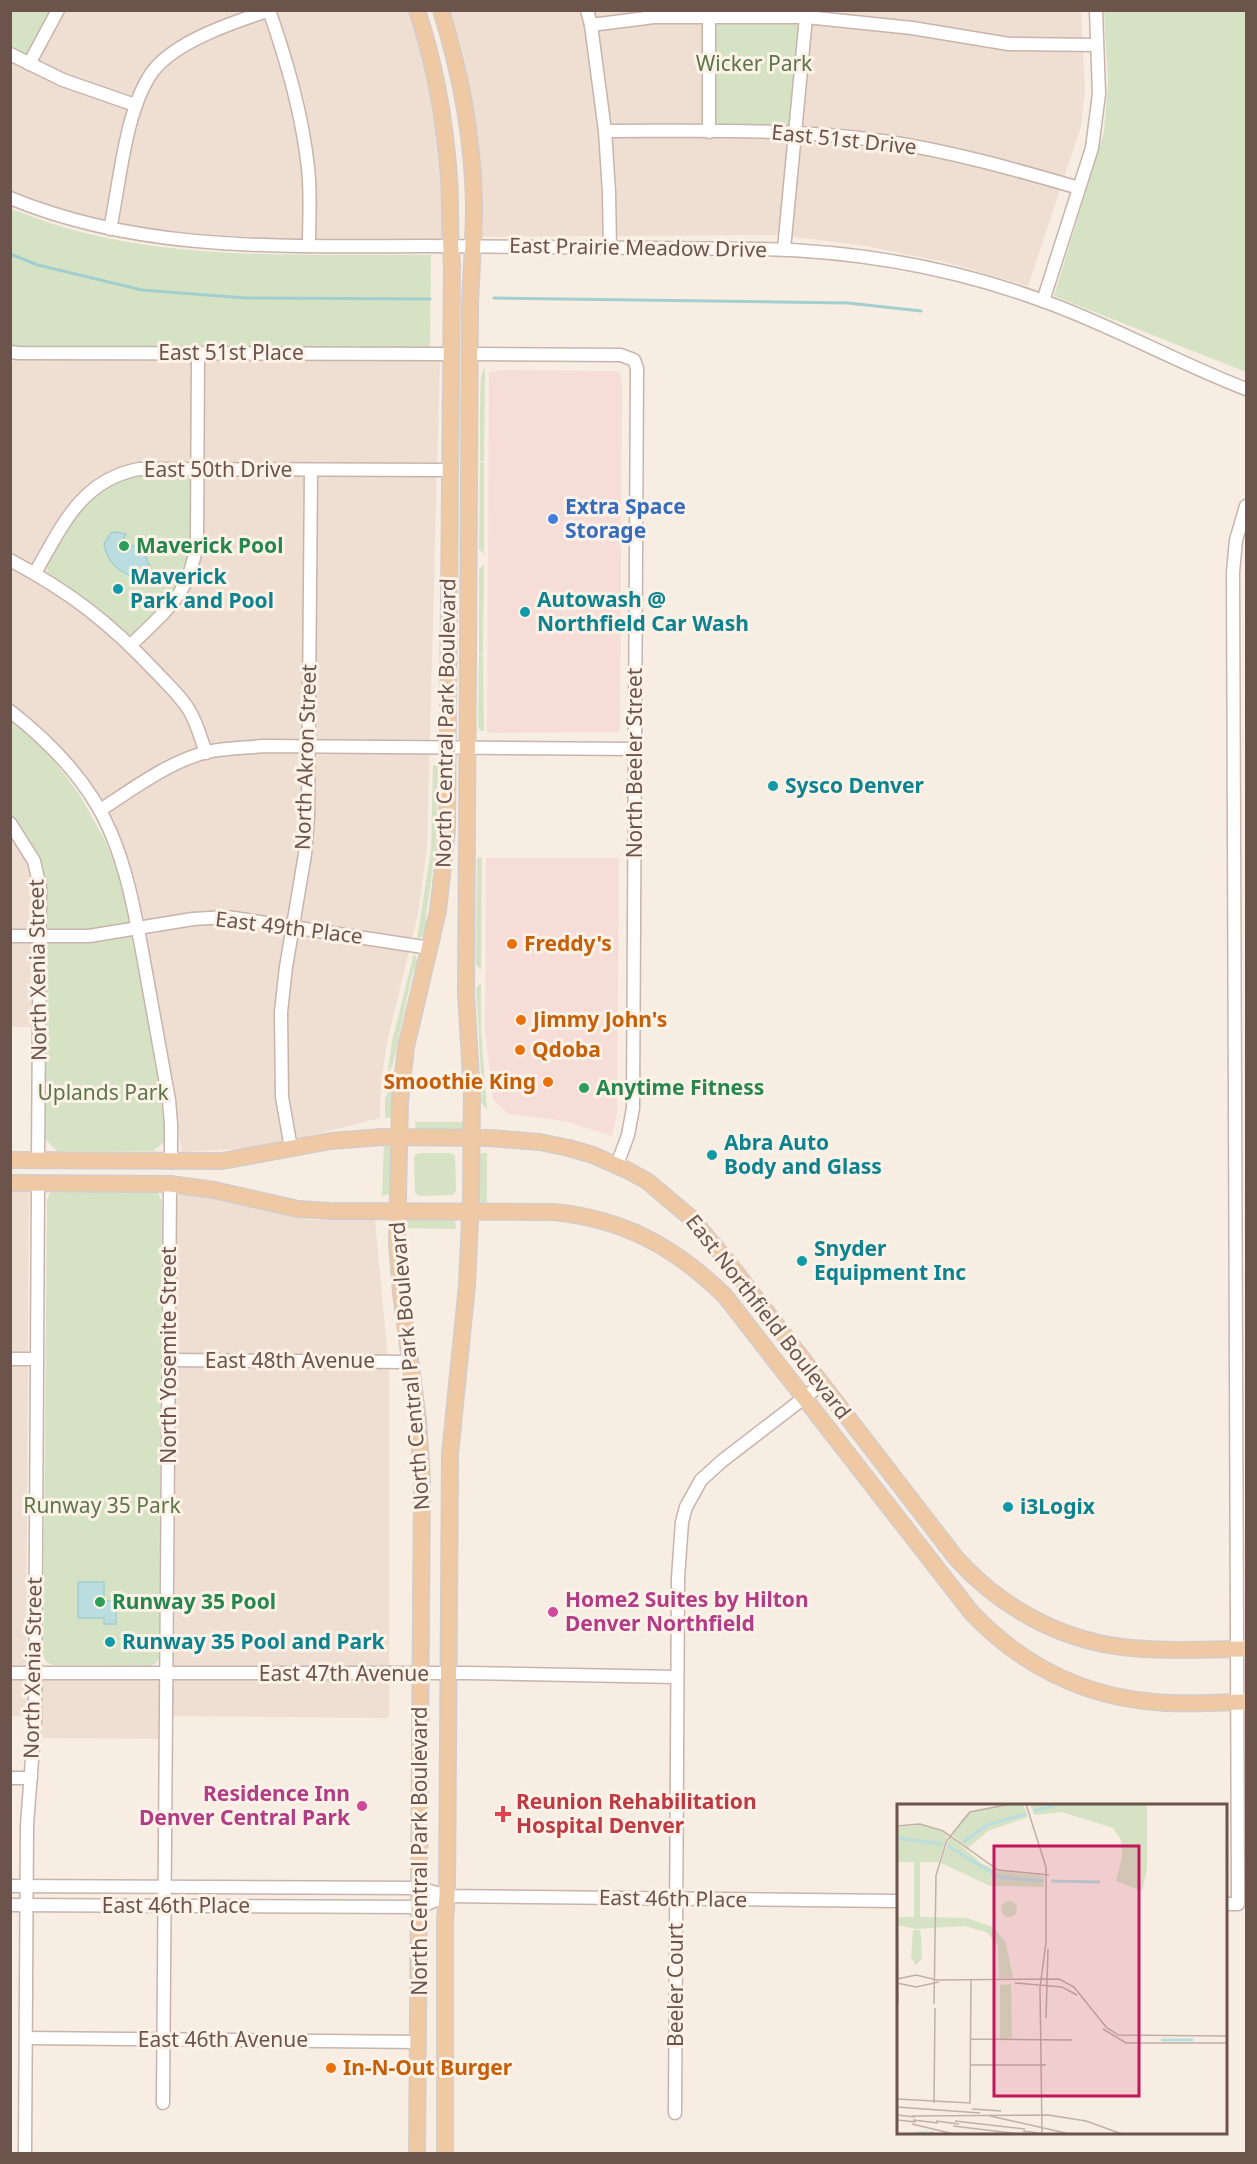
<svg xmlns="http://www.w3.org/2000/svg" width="1257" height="2164" font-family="'Noto Sans',sans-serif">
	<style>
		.residential { fill: #efded2 }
		.commercial { fill: #f7ddd8 }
		.green { fill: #d5e3c4 }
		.water { fill: #badedf; stroke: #a2cecf; stroke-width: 1.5 }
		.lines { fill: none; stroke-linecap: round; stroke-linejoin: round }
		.stream { stroke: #a2cecf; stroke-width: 3 }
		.minor-casing { stroke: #c7b4ac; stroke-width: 15 }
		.major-casing { stroke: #d3ccca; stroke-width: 18 }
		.minor { stroke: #fff; stroke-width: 12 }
		.major { stroke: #efc9a3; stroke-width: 15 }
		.shop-dot { fill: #3f7fe0; stroke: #fcf2e8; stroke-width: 2 }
		.leisure-dot { fill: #2e9e5b; stroke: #fcf2e8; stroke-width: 2 }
		.culture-dot { fill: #0f9aa8; stroke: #fcf2e8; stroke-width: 2 }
		.food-dot { fill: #e8710a; stroke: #fcf2e8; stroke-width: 2 }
		.hotel-dot { fill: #d1479c; stroke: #fcf2e8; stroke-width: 2 }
		.health-dot { fill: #e0444e; stroke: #fcf2e8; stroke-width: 2 }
		.labels { text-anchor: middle; stroke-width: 6; stroke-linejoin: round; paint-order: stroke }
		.park-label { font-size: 21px; fill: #5c7649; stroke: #fcf2e8 }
		.street-label { font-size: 21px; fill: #6c544d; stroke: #fcf2e8 }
		.shop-label { font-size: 21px; font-weight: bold; fill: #366cbe; stroke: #fcf2e8; text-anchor: start }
		.leisure-label { font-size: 21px; font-weight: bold; fill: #27864d; stroke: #fcf2e8; text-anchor: start }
		.culture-label { font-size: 21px; font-weight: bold; fill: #0d838f; stroke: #fcf2e8; text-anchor: start }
		.food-label { font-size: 21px; font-weight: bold; fill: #c56008; stroke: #fcf2e8; text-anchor: start }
		.hotel-label { font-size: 21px; font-weight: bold; fill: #b23c85; stroke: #fcf2e8; text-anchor: start }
		.health-label { font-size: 21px; font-weight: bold; fill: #be3a42; stroke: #fcf2e8; text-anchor: start }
		.inset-river { fill: none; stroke: #badedf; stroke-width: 3 }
		.inset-road { fill: none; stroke: #c0b0a7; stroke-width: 1.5 }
		.view { fill: #c2185b; fill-opacity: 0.15; stroke: #c2185b; stroke-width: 3 }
		.inset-edge { fill: none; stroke: #6c544d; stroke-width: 3 }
	</style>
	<rect width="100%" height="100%" fill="#f8ede3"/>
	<g class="residential">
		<polygon points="10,11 411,11 434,104 442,173 444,242 303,242 194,238 109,224 34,202 11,193"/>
		<polygon points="451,11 1081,11 1085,89 1081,126 1028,286 945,262 866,246 779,235 481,237 482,195 478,137 464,56"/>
		<polygon points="11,357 440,360 427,848 418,914 387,1042 381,1083 380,1118 266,1147 182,1152 146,935 133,873 108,813 63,750 11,704"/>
		<polygon points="10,833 15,839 35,879 34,1027 11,1027"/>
		<polygon points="10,1189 29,1189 26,1677 174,1679 176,1195 201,1195 310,1220 375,1220 389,1370 389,1718 161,1716 161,1739 42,1738 42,1716 11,1716"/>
	</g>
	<g class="commercial">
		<polygon points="501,370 615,371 620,373 622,380 620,727 618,732 491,733 487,731 489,372"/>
		<polygon points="486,858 619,858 617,1112 612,1136 565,1121 509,1114 499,1106 493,1099 485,1031"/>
	</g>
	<g class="green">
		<polygon points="10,11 58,11 29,64 11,54"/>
		<polygon points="1104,11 1246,11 1246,372 1054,296 1104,132 1108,82"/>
		<polygon points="711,19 803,20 791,126 709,125"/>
		<path d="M10,208c133,57 280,45 421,47l-1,95 -419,-1z"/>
		<polygon points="485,367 484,461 480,461 480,401 482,401 480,398 481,376"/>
		<polygon points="480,462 484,462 484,554 479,549"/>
		<path d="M146,474h38l7,5c0,42 4,84 -23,120 -10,13 -25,24 -37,35h-6l-29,-29 -47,-30 -2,-8c26,-46 40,-86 99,-93z"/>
		<polygon points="484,565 483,654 479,654 479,569"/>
		<polygon points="479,655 483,655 484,731 480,731 478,726"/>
		<polygon points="10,718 52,758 79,794 105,840 121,882 164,1105 164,1142 153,1151 57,1151 46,1140 45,881 37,854 27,836 11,815"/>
		<polygon points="433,765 438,765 436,846 426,916 427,925 425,935 417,939 431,849"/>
		<polygon points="482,857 481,970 476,965 477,858"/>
		<polygon points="414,953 418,962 412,975 392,1068 390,1068 394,1079 385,1092 392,1041"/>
		<polygon points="481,983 481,1029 487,1110 480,1101 482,1097 481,1076 483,1075 481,1073 476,988"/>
		<polygon points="394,1083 394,1118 385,1118 385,1098"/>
		<polygon points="415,1122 466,1122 465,1131 416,1131"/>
		<polygon points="384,1143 393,1146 392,1193 382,1196"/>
		<polygon points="421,1153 450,1153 455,1155 456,1190 453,1195 420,1196 415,1193 414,1158 415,1155"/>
		<polygon points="482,1153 487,1153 487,1206 480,1205 478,1201 478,1156"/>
		<polygon points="57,1188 148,1189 158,1193 162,1202 159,1658 156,1663 150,1666 53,1665 46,1662 43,1655 47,1200 50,1192"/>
		<polygon points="407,1218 453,1218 455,1220 456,1229 404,1228 404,1222"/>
	</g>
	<g class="water">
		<path d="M117,532l9,2 -6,14 1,3 16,-7 9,13 6,16 -12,6c-19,-5 -33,-15 -36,-35l7,-11z"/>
		<polygon points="78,1582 104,1582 104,1601 116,1601 116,1624 104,1624 104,1618 78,1618"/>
	</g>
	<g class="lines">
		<g class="stream">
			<polyline points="10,254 38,265 142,290 245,298 430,299"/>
			<polyline points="494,298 848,303 921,311"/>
		</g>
		<g class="minor-casing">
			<g id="minor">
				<path d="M269,10c18,52 33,103 39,158 3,26 1,52 1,78"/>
				<polyline points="587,10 591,25 605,131 609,192 610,248"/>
				<polyline points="709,16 709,132"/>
				<polyline points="591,25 654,17 806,17 912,28 1009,44 1097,45"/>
				<polyline points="10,54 63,80 135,105"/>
				<polyline points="29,64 58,10"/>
				<path d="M605,131c93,0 187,-3 278,10 67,10 131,28 196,47"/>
				<path d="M10,198c133,55 275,48 416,48 111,0 223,1 335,3 100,2 199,20 293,56 66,25 127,59 192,84"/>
				<path d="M110,229c10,-46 15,-120 43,-158 23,-30 81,-49 117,-61"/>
				<polyline points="784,249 806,17"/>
				<polyline points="1043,301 1092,148 1099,94 1096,10"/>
				<polyline points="10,352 18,353 451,354"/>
				<polyline points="470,354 621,355 634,360 637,368 633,1108 628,1135 617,1165"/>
				<path d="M10,560c60,32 99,62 146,112 11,12 24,23 33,38 8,13 12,29 17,43"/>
				<path d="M35,573c27,-47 46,-93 104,-104l311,1"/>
				<path d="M131,645c35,-35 59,-50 66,-103l1,-190"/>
				<path d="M10,711c41,32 81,74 101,122 17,40 24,81 32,123 9,48 17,96 26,144l2,24v38"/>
				<path d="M100,810c33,-21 68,-48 107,-58 18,-4 37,-4 56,-6l372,3"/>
				<polyline points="10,823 34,861 40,887 38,1160"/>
				<polyline points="10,936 89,936 193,919 227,917 430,948"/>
				<polyline points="291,1148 282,1097 281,1012 286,967 305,854 308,817 311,470"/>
				<polyline points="10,1359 36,1359"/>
				<polyline points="169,1360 410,1362"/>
				<polyline points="10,1673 468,1673 677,1677"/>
				<polyline points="10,1778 31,1778"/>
				<polyline points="10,1886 419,1888 447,1896 898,1901"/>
				<polyline points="1226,1904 1238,1904 1233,572 1236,540 1246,506"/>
				<polyline points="10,1905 419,1907 447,1896"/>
				<polyline points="27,2038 419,2042"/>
				<polyline points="163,2103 170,1184"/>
				<polyline points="675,2113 678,1578 682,1522 686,1507 701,1480 722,1461 822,1384"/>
				<polyline points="25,2154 27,1825 35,1720 38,1183"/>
			</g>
		</g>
		<g class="major-casing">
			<g id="major">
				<path d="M441,10c20,64 32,129 33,195 0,34 -3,68 -4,101l-4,688 6,101 -1,103 -4,87 -17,169 -3,442 -2,25v233"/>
				<path d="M10,1160l212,1 109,-20 51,-4 107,1 51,4 29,6 24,7 36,16 18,10 44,37 37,44 228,296c43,48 102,81 166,89 41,5 83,2 124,2"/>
				<path d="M10,1183l160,1 44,6 84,19 32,2 224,1c70,7 121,35 171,84l246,316c49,52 111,84 183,90 30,3 62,0 92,0"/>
				<path d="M417,2154l5,-675 -4,-59 -17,-127 -4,-50 3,-142 6,-54 32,-136 9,-81 5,-566c-3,-29 -1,-58 -3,-87 -4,-56 -14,-113 -32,-167"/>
			</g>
		</g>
		<use href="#minor" class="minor"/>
		<use href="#major" class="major"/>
	</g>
	<circle class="shop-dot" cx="553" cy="519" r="6"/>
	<g class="leisure-dot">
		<circle cx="124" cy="546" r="6"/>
		<circle cx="584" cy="1088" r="6"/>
		<circle cx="100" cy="1602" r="6"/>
	</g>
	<g class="culture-dot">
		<circle cx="118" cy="589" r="6"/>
		<circle cx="525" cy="612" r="6"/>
		<circle cx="773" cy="786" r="6"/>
		<circle cx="712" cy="1155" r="6"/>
		<circle cx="802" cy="1261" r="6"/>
		<circle cx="1008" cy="1507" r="6"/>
		<circle cx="110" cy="1642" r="6"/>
	</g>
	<g class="food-dot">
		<circle cx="512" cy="944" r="6"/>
		<circle cx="521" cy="1020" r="6"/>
		<circle cx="520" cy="1050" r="6"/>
		<circle cx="548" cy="1082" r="6"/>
		<circle cx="331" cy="2068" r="6"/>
	</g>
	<g class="hotel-dot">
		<circle cx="553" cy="1612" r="6"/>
		<circle cx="362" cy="1806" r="6"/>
	</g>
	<path class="health-dot" d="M500 1805h6v6h6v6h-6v6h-6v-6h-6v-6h6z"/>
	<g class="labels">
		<g class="park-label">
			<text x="754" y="71">Wicker Park</text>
			<text x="103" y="1100">Uplands Park</text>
			<text x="102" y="1513">Runway 35 Park</text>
		</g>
		<g class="street-label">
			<text transform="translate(844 140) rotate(6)" y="7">East 51st Drive</text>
			<text transform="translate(638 248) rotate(1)" y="7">East Prairie Meadow Drive</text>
			<text x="231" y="360">East 51st Place</text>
			<text x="218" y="477">East 50th Drive</text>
			<text transform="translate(446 723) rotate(-89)" y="7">North Central Park Boulevard</text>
			<text transform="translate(306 757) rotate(-88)" y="7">North Akron Street</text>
			<text transform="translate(635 763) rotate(-90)" y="7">North Beeler Street</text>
			<text transform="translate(289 928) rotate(7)" y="7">East 49th Place</text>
			<text transform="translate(38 970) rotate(-91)" y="7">North Xenia Street</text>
			<text transform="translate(768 1317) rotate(52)" y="7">East Northfield Boulevard</text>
			<text transform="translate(169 1355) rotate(-90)" y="7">North Yosemite Street</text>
			<text x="290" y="1368">East 48th Avenue</text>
			<text transform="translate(410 1366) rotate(-95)" y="7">North Central Park Boulevard</text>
			<text transform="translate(33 1668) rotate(-89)" y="7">North Xenia Street</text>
			<text x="344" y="1681">East 47th Avenue</text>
			<text transform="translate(420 1851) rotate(-90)" y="7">North Central Park Boulevard</text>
			<text transform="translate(673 1899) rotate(1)" y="7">East 46th Place</text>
			<text x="176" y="1913">East 46th Place</text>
			<text transform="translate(676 1985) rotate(-90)" y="7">Beeler Court</text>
			<text x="223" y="2047">East 46th Avenue</text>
		</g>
		<g class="shop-label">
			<text x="565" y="514">Extra Space<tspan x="565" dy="24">Storage</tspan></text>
		</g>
		<g class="leisure-label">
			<text x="136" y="553">Maverick Pool</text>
			<text x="596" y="1095">Anytime Fitness</text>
			<text x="112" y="1609">Runway 35 Pool</text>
		</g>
		<g class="culture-label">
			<text x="130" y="584">Maverick<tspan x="130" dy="24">Park and Pool</tspan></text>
			<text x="537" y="607">Autowash @<tspan x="537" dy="24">Northfield Car Wash</tspan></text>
			<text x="785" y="793">Sysco Denver</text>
			<text x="724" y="1150">Abra Auto<tspan x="724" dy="24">Body and Glass</tspan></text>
			<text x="814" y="1256">Snyder<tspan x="814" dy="24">Equipment Inc</tspan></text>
			<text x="1020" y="1514">i3Logix</text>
			<text x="122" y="1649">Runway 35 Pool and Park</text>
		</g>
		<g class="food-label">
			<text x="524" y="951">Freddy's</text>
			<text x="533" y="1027">Jimmy John's</text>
			<text x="532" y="1057">Qdoba</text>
			<text x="536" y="1089" text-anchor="end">Smoothie King</text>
			<text x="343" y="2075">In-N-Out Burger</text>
		</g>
		<g class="hotel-label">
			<text x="565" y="1607">Home2 Suites by Hilton<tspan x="565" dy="24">Denver Northfield</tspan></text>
			<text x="350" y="1801" text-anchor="end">Residence Inn<tspan x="350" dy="24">Denver Central Park</tspan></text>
		</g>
		<g class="health-label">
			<text x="516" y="1809">Reunion Rehabilitation<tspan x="516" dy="24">Hospital Denver</tspan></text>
		</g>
	</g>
	<g transform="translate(897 1804)">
		<rect width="330" height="330" fill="#f8ede3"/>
		<path d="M126,0l5,13 -40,14 -20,17 -16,-13 11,-17 15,-9zM133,0h117v66l-5,21 -26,-10 6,-25 -1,-16 -8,-12 -51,-16 -28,3zM26,21l25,9 -9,28h-41l-1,-35zM53,32l31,27 16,8 47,5v11l-54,-1 -49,-23zM17,56h6v57l47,1 26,9 13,16 7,35h-14l-1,-33 -12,-13 -22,-6 -48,3 -19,-4v-8h17zM104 105a8 8 0 1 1 16 0a8 8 0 1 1-16 0ZM16,126h7l1,6 1,23 -6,6 -5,-7zM114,180l1,54 -12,1v-54z" fill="#d5e3c4"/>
		<path class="inset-river" d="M137,7l21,-6M0,34l45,6M66,38l24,-17 39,-11M51,42l51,31 44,4M154,77l49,1M264,236h32M18,329h19"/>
		<path class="inset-road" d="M129,0l20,63v75l-6,46 2,144M0,22l23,-2 23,7 55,39 51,5M0,62l1,137M0,175l19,-4 21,5 122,-1 15,8 32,40 12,8 109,1M0,179l19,4 23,-5M118,179l47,4 15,8M37,200l2,-129 11,-35 23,-28 41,-8M149,214l2,-69M206,225l23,14h101M74,235l101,1M74,261h75M0,295l73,4 1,-123M37,299l1,-95M0,303l83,6M75,305l29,2M0,311l18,2M15,312l136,-1 38,6 36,13M93,312l80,18M0,316l19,2M16,316l25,3M39,317l23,3M58,317l70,8M15,320l42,10M56,322l68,8M126,327l23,3"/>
		<path class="view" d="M97,42h145v250h-145z"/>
		<rect width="330" height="330" class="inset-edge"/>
	</g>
	<rect width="1257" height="2164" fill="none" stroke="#6c544d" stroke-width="24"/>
</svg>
